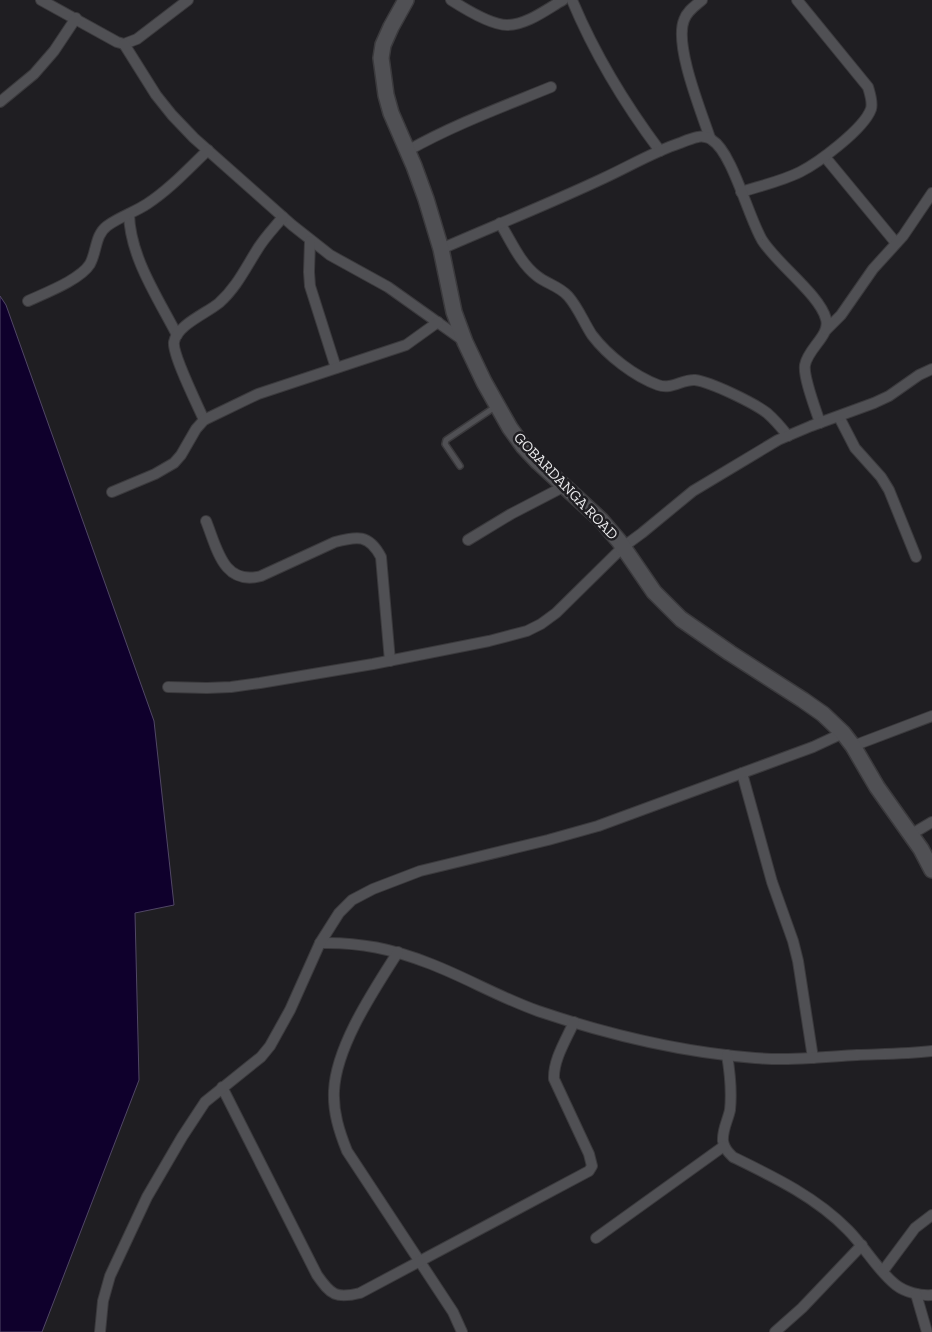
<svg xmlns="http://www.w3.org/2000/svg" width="932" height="1332" font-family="'Zilla Slab',serif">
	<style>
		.water { fill: #0f002c; stroke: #514766 }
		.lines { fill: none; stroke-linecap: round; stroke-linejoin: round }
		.service-casing { stroke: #3b3a3d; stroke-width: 8 }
		.minor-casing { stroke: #3b3a3d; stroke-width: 12 }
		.secondary-casing { stroke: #3b3a3d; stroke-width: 18 }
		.service { stroke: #505054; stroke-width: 5 }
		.minor { stroke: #505054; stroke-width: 10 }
		.secondary { stroke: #505054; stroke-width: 15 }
		.labels { text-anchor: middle; stroke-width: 5; stroke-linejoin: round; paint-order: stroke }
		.street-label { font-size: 15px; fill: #ececee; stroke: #1f1e22 }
	</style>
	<rect width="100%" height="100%" fill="#1f1e22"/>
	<polygon class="water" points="0,296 6,305 154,721 174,905 135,913 139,1080 42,1332 0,1332"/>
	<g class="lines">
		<g class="service-casing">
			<polyline id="service" points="460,466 445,444 446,440 495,407"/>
		</g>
		<g class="minor-casing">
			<g id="minor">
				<polyline points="41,0 117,42 124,44 137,39 188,0"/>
				<path d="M451,0c14,9 40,25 56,25 20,0 40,-16 56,-25"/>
				<path d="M572,0c23,55 52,103 88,151"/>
				<path d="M702,0c-7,6 -15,11 -18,20 -10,25 17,91 26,118"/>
				<polyline points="124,44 156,95 172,115 194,138 292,225 330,255 388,287 464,341"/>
				<polyline points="0,102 34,74 54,51 76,18"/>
				<path d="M407,151c46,-26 95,-44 144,-64"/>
				<polyline points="825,157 896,243"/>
				<path d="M741,192c19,-6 41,-11 59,-20 18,-9 64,-43 71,-63 2,-7 -1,-15 -3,-22l-71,-87"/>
				<path d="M129,214c1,43 29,84 48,121"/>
				<path d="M500,223c11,18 20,40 37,53 10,8 22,10 31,20 10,11 16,27 24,39 16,21 42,41 66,50 14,5 24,-6 37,-5 16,2 59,23 72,33 8,7 14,14 21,23"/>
				<polyline points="310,241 309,272 310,286 336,368"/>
				<path d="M441,249c55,-24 110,-46 163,-71 26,-12 49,-26 76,-35 5,-2 12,-5 18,-6 4,-1 11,0 14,3 20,12 36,76 50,100 15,24 58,55 64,79 5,16 -18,29 -21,46 -2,12 11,45 15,58"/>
				<path d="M28,301c17,-8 52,-21 62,-37 7,-13 5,-29 17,-38 12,-9 28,-14 40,-22 23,-15 41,-35 61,-54"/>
				<polyline points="826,330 841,315 873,269 903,236 932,193"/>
				<polyline points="839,417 855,448 881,477 889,490 916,557"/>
				<path d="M204,420c-6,-14 -32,-66 -30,-78 3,-17 33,-29 45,-39 17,-15 26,-34 38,-53 7,-12 17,-22 26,-33"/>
				<polyline points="112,492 155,474 174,463 181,455 196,429 204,420 258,394 406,345 438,322"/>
				<path d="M206,521c11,27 17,65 55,55l74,-34c22,-6 34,-8 46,15l9,104"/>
				<polyline points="468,540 511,514 565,486"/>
				<polyline points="168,687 207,688 231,687 260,683 373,664 489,641 527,631 541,624 556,613 623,547 642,533 693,491 778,440 811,426 874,403 889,396 919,375 932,369"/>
				<polyline points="853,746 932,716"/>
				<polyline points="742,773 772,882 793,941 798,961 813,1058"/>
				<polyline points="910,835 932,822"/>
				<path d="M320,943c40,-1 73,6 111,21 36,14 70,34 107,47 71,24 142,41 217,47 34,3 68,-1 102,-3 25,-1 50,-1 75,-4"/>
				<path d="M398,952c-24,38 -62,94 -64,139 -1,21 5,40 13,60l106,161 9,20"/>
				<path d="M727,1055c3,18 5,36 3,55 -2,10 -8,20 -7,31 1,7 5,11 10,16 41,20 83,40 115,73 17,17 29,40 48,55 9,7 24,11 36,10"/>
				<path d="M222,1087l95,188c14,20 19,24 43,18l229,-122 3,-5 -3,-12 -35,-75c-1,-19 12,-39 20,-57"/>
				<polyline points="596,1238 724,1146"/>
				<polyline points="883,1271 915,1228 932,1215"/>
				<polyline points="916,1294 927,1332"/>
				<polyline points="100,1332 103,1301 110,1276 147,1197 182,1137 205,1102 246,1069 261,1057 270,1046 290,1010 320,943 339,913 352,900 373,889 420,871 548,840 598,826 813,747 843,733"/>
				<polyline points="775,1332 802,1308 862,1245"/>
			</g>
		</g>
		<g class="secondary-casing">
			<polyline id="secondary" points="406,0 391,27 383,45 381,58 386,95 391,113 414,166 426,199 441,249 454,312 465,342 484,382 510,428 523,446 538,462 601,520 619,541 654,592 681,619 730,653 803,700 823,714 843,733 853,746 877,787 921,849 932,870"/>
		</g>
		<use href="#service" class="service"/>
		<use href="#minor" class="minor"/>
		<use href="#secondary" class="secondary"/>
	</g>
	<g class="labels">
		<g class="street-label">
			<text transform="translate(566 486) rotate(46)" y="5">GOBARDANGA ROAD</text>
		</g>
	</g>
</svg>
